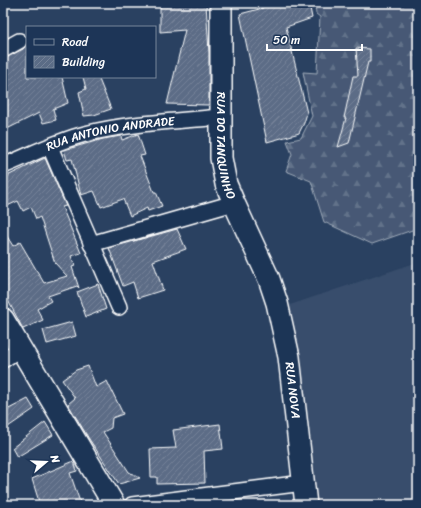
<svg xmlns="http://www.w3.org/2000/svg" width="421" height="508" font-family="Sriracha,sans-serif">
	<style>
		.built { fill: #394e6c }
		.forest { fill: url(#forest-firs); stroke: #a2acba }
		.building { fill: url(#building-hatch); stroke: #fff }
		.lines { fill: none; stroke-linecap: round; stroke-linejoin: round }
		.street-casing { stroke: #fff; stroke-width: 18 }
		.secondary-casing { stroke: #fff; stroke-width: 24 }
		.street { stroke: #1d3557; stroke-width: 15 }
		.secondary { stroke: #1d3557; stroke-width: 21 }
		.labels { text-anchor: middle; stroke-width: 3.5; stroke-linejoin: round; paint-order: stroke }
		.street-label { font-size: 12px; fill: #fff; stroke: #1d3557 }
	</style>
	<defs>
		<pattern id="forest-firs" width="22" height="20" patternUnits="userSpaceOnUse"><rect width="22" height="20" fill="#465975"/><path d="M5 1l3.5 6h-7zM16 11l3.5 6h-7z" fill="#62728a"/></pattern>
		<pattern id="building-hatch" width="6" height="6" patternUnits="userSpaceOnUse"><rect width="6" height="6" fill="#5b6c86"/><path d="M-1 1l2-2M0 6l6-6M5 7l2-2" fill="none" stroke="#748298"/></pattern>
	</defs>
	<rect width="100%" height="100%" fill="#2a4161"/>
	<filter id="ink" filterUnits="userSpaceOnUse"><feTurbulence type="fractalNoise" baseFrequency=".025" numOctaves="2"/><feDisplacementMap in="SourceGraphic" scale="8" xChannelSelector="R" yChannelSelector="G"/><feConvolveMatrix kernelMatrix="1 2 1 2 8 2 1 2 1" color-interpolation-filters="sRGB"/></filter>
	<g filter="url(#ink)">
		<polygon class="built" points="418,262 418,505 314,505 284,307"/>
		<polygon class="forest" points="315,3 413,3 418,17 418,228 372,244 324,222 311,181 286,171 292,154 287,141 301,138 312,116 303,72 317,73 320,17 316,14"/>
		<g class="building">
			<polygon points="160,3 206,3 209,53 209,105 167,104 185,30 160,32"/>
			<polygon points="262,3 280,3 281,6 292,3 309,3 312,18 286,27 307,113 304,123 299,133 296,134 267,142 240,14 263,8"/>
			<polygon points="27,45 27,77 62,77 68,103 53,109 56,120 43,123 39,113 3,131 3,59 23,49"/>
			<polygon points="356,48 370,49 370,62 368,62 349,143 338,147 346,118 344,118 353,76 358,76"/>
			<polygon points="83,77 98,77 111,109 94,115 84,116 79,92 86,89"/>
			<polygon points="138,134 145,155 140,156 154,192 156,192 162,206 148,211 147,208 130,216 123,199 101,207 94,191 81,195 72,159 67,160 64,150 103,139 121,136 122,140"/>
			<polygon points="45,158 66,206 62,207 81,253 71,256 75,266 72,267 79,288 77,286 48,296 51,301 37,309 43,320 23,329 3,291 3,230 13,246 20,242 44,283 67,276 55,263 40,217 36,219 31,207 23,211 18,201 3,208 3,178"/>
			<polygon points="177,229 186,249 153,261 163,290 138,298 133,282 123,286 109,248"/>
			<polygon points="98,284 106,309 86,317 77,292"/>
			<polygon points="72,322 76,336 47,344 43,330"/>
			<polygon points="88,366 96,387 107,381 123,414 112,418 111,428 103,432 129,472 140,478 119,484 89,439 68,404 75,398 62,380 76,370"/>
			<polygon points="28,399 34,409 8,427 3,415 3,412"/>
			<polygon points="45,422 53,435 17,457 12,448"/>
			<polygon points="220,424 223,449 204,451 205,483 157,484 157,477 151,477 150,449 176,448 173,430"/>
			<polygon points="74,461 77,471 70,473 81,505 40,505 32,479"/>
		</g>
		<g class="lines">
			<g class="street-casing">
				<g id="street">
					<polyline points="3,50 19,41"/>
					<polyline points="50,147 119,307"/>
					<path id="s1" d="M3,166c27,-11 54,-25 82,-32 43,-11 93,-13 136,-17"/>
					<polyline points="91,244 234,203"/>
					<polyline points="3,360 21,348"/>
					<polyline points="132,505 303,483"/>
				</g>
			</g>
			<g class="secondary-casing">
				<g id="secondary">
					<path id="s2" d="M221,3v155l5,26 8,19 35,76 8,24 12,54 17,148"/>
					<polyline points="3,319 114,505"/>
				</g>
			</g>
			<use href="#street" class="street"/>
			<use href="#secondary" class="secondary"/>
		</g>
	</g>
	<g class="labels">
		<g class="street-label">
			<text dy="4" stroke="none"><textPath href="#s1" startOffset="113">RUA ANTONIO ANDRADE</textPath></text>
			<text dy="4" stroke="none"><textPath href="#s2" startOffset="143">RUA DO TANQUINHO</textPath></text>
			<text dy="4" stroke="none"><textPath href="#s2" startOffset="400">RUA NOVA</textPath></text>
		</g>
	</g>
	<rect width="421" height="508" fill="none" stroke="#1d3557" stroke-width="16"/>
	<rect x="8" y="8" width="405" height="492" fill="none" stroke="#fff" stroke-width="1.5" filter="url(#ink)"/>
	<rect x="26" y="26" width="130" height="52" fill="#1d3557" stroke="#77869a"/>
	<rect x="34" y="39" width="20" height="6" fill="#1d3557" stroke="#77869a"/>
	<text x="62" y="46" font-size="12" fill="#ffffff">Road</text>
	<rect x="34" y="56" width="20" height="12" fill="url(#building-hatch)" stroke="#77869a"/>
	<text x="62" y="66" font-size="12" fill="#ffffff">Building</text>
	<g transform="translate(46 462) rotate(71)" stroke="#1d3557" stroke-width="3" paint-order="stroke">
	<path d="M0-3L7 15L0 10L-7 15Z" fill="#ffffff"/>
	<text y="-6" font-size="11" font-weight="bold" text-anchor="middle" fill="#ffffff">N</text>
	</g>
	<path d="M267 44v6h95v-6" fill="none" stroke="#ffffff" stroke-width="2"/>
	<text x="273" y="44" font-size="12" fill="#ffffff" stroke="#1d3557" stroke-width="3" paint-order="stroke">50 m</text>
</svg>
